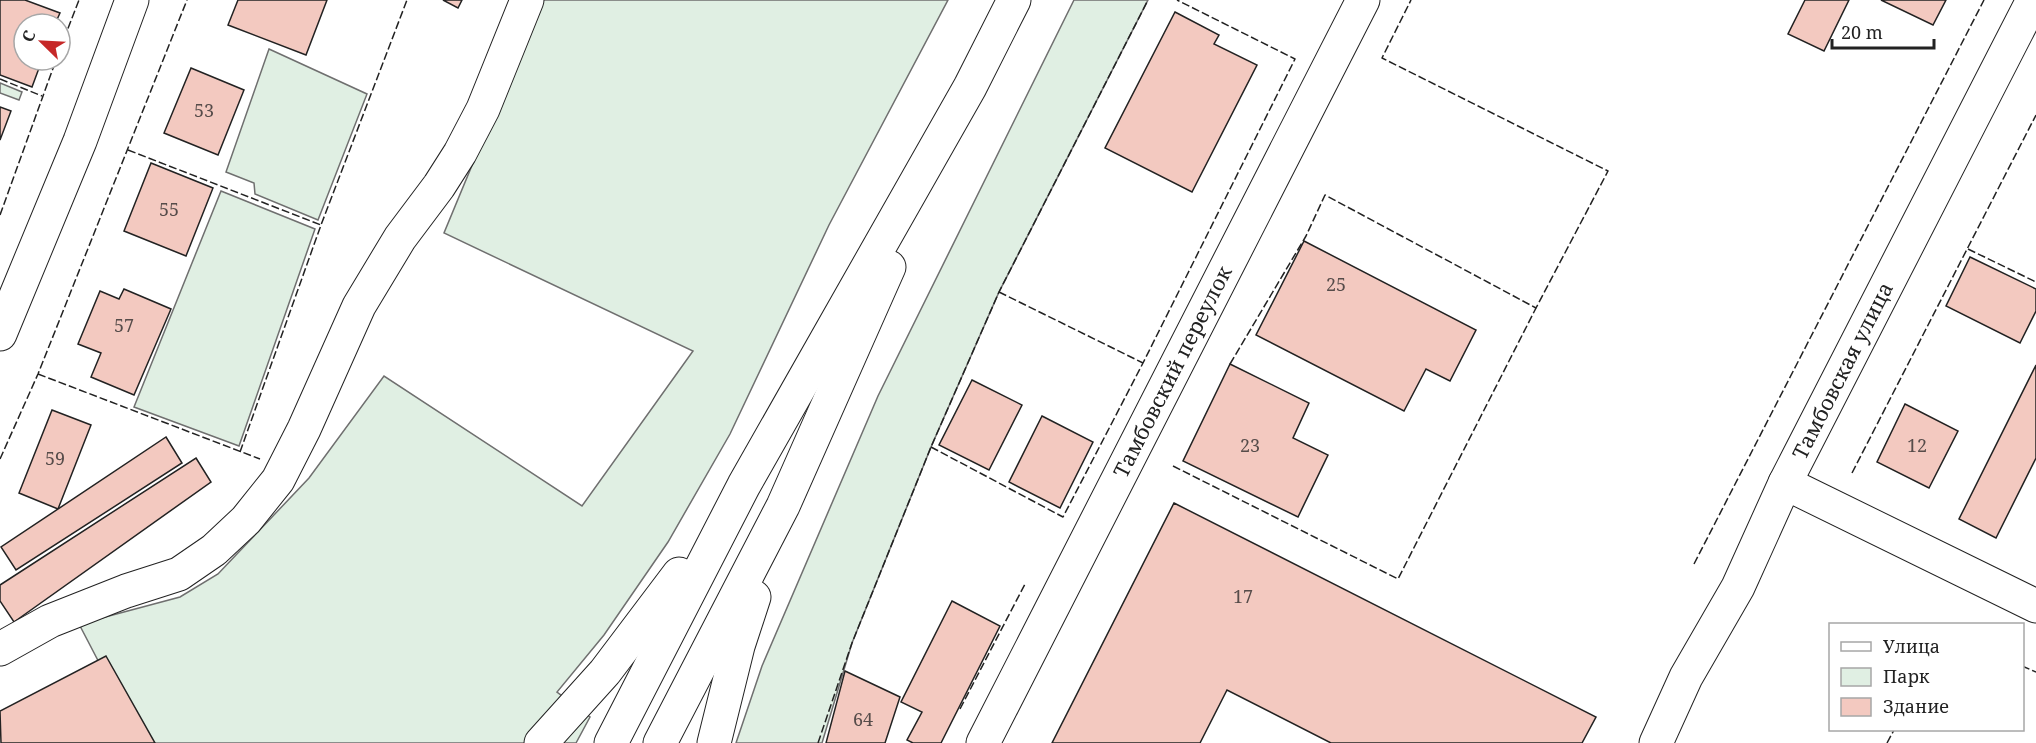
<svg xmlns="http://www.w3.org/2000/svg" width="2036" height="743" font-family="'Noto Serif',serif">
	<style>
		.green { fill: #e0efe3; stroke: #6f6f6f; stroke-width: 1.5 }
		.building { fill: #f3c9c0; stroke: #222; stroke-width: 1.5 }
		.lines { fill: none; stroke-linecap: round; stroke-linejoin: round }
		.minor-casing { stroke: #222; stroke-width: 35 }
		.highway-casing { stroke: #222; stroke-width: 35 }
		.minor { stroke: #fff; stroke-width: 33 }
		.highway { stroke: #fff; stroke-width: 33 }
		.fence { stroke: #222; stroke-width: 1.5; stroke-dasharray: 8 3; stroke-linecap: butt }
		.labels { text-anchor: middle; stroke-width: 4.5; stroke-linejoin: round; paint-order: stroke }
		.number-label { font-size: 18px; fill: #564c4a }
		.street-label { font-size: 21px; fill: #222; stroke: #fff }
	</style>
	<rect width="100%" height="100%" fill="#fff"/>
	<g class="green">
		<polygon points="543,0 948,0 829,225 730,434 668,542 604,635 557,692 590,717 576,743 141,743 79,624 180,597 218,574 309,478 384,376 582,506 693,351 444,233 524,40"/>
		<polygon points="1074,0 1148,0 999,292 931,447 852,643 822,743 736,743 762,666 878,396"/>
		<polygon points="269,49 367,94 318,220 255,194 254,183 226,172"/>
		<polygon points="0,83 22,92 19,100 0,93"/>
		<polygon points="221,191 315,229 239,446 134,407"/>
	</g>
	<g class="building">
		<polygon points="0,0 25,0 60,13 55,24 24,24 24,60 42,60 32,87 0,75"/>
		<polygon points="238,0 327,0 306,55 228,25"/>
		<polygon points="443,0 462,0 458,8"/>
		<polygon points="1805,0 1849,0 1824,51 1788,34"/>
		<polygon points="1881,0 1946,0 1933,25"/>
		<polygon points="1175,12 1219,35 1214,44 1257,65 1192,192 1105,148"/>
		<polygon points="191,68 244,90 218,155 164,133"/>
		<polygon points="0,107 11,111 0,140"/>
		<polygon points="151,163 213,188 186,256 124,231"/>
		<polygon points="1304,241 1476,330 1450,381 1426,369 1404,411 1256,335"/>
		<polygon points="1970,257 2036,289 2036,311 2020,343 1946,306"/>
		<polygon points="124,289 171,309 134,395 91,377 101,353 78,344 100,291 119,299"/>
		<polygon points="1230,364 1309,403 1293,438 1328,455 1298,517 1183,461"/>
		<polygon points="2036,365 2036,458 1996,538 1959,519"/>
		<polygon points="972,380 1022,405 989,470 939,445"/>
		<polygon points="1905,404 1958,431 1929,488 1877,462"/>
		<polygon points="52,410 91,425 58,509 19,493"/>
		<polygon points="1042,416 1093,442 1060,508 1009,482"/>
		<polygon points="166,437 182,463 16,570 1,547"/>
		<polygon points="196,458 211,482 14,622 0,601 0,585"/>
		<polygon points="1174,503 1596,717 1582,743 1331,743 1227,690 1200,743 1052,743"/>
		<polygon points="952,601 1000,626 941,743 913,743 907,740 922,712 901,702"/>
		<polygon points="106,656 155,743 1,743 0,711"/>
		<polygon points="845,671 900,697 885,743 826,743"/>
	</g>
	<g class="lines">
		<g class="minor-casing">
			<g id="minor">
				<polyline points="0,334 80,141 132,0"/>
				<polyline points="1785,483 2036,606"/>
				<polyline points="0,649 50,621 126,591 179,574 214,550 246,520 278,480 304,429 359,306 400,238 439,186 460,153 483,109 527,0"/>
				<polyline points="983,743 1363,0"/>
				<polyline points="1656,743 1686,677 1738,587 1785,483 2033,0"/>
			</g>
		</g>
		<g class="highway-casing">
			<g id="highway">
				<polyline points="541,743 605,672 679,574"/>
				<polyline points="611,743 744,485 970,87 1014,0"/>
				<polyline points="660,743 783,506 889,267"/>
				<polyline points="714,743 738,646 754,597"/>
			</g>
		</g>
		<use href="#minor" class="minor"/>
		<use href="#highway" class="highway"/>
		<g class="fence">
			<polyline points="60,49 79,0"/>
			<polyline points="0,79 42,96"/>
			<polyline points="128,150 321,225"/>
			<polyline points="0,215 56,60"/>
			<polyline points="1968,249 2036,282"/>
			<polyline points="999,292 1143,363"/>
			<polyline points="1230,364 1306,236 1325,195 1536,308 1608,171 1382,58 1411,0"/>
			<polyline points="38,374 260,459"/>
			<polyline points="931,447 1063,517 1143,363 1295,59 1177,0"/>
			<polyline points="240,452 321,225 407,0"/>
			<polyline points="0,459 38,374 187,0"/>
			<polyline points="1173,466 1398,579 1536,308"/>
			<polyline points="1852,473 2036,115"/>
			<polyline points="1694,564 1984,0"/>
			<polyline points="2022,666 2036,672"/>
			<polyline points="960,709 1025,584"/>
			<polyline points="818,743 852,643 931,447 999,292 1148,0"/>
			<polyline points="1887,743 1894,730"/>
		</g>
	</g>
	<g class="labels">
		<g class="number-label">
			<text x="204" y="117">53</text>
			<text x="169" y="216">55</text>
			<text x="1336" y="291">25</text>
			<text x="124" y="332">57</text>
			<text x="1250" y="452">23</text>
			<text x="1917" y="452">12</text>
			<text x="55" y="465">59</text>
			<text x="1243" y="603">17</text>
			<text x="863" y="726">64</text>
		</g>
		<g class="street-label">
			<text transform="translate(1843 371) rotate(-63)" y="7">Тамбовская улица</text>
			<text transform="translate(1173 372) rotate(-63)" y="7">Тамбовский переулок</text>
		</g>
	</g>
	<rect x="1829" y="623" width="195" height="108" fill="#ffffff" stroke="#a7a7a7" stroke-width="1.5"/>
	<rect x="1841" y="642" width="30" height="9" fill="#ffffff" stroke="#a7a7a7" stroke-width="1.5"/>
	<text x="1883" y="653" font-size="18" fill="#222222">Улица</text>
	<rect x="1841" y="668" width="30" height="18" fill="#e0efe3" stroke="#a7a7a7" stroke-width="1.5"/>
	<text x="1883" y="683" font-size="18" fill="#222222">Парк</text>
	<rect x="1841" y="698" width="30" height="18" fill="#f3c9c0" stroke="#a7a7a7" stroke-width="1.5"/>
	<text x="1883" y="713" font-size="18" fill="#222222">Здание</text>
	<g transform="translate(42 42) rotate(294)"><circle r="28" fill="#ffffff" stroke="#a7a7a7" stroke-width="1.5"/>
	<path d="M0-4.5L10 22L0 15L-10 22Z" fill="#c62828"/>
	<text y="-9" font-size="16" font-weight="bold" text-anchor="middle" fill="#222222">С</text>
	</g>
	<path d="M1832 39v9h102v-9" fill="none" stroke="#222222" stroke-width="3"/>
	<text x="1841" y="39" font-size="18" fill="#222222" stroke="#ffffff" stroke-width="4.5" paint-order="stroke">20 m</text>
</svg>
